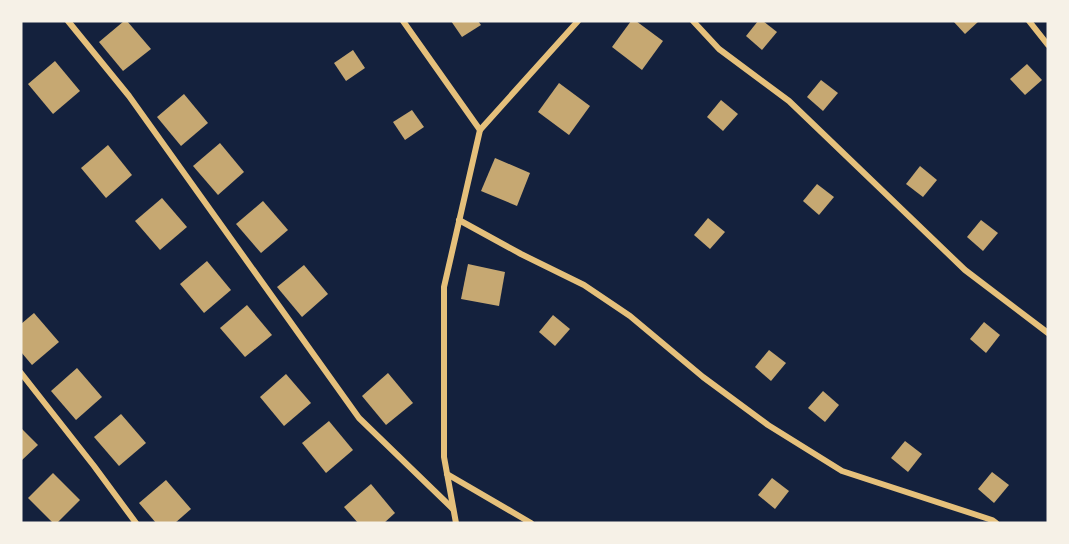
<svg xmlns="http://www.w3.org/2000/svg" width="1069" height="544" font-family="Literata,serif">
	<style>
		.building { fill: #c6a872 }
		.lines { fill: none; stroke-linecap: round; stroke-linejoin: round }
		.minor { stroke: #e5c07b; stroke-width: 6 }
	</style>
	<rect width="100%" height="100%" fill="#14213d"/>
	<g class="building">
		<polygon points="124,21 127,21 151,49 123,71 99,42"/>
		<polygon points="451,21 478,21 481,25 462,37"/>
		<polygon points="631,21 636,21 663,41 642,70 612,47"/>
		<polygon points="758,21 763,21 777,32 762,50 746,36"/>
		<polygon points="953,21 979,21 965,34"/>
		<polygon points="353,50 365,68 346,81 334,63"/>
		<polygon points="55,61 80,91 53,114 28,84"/>
		<polygon points="1027,64 1042,80 1025,95 1010,79"/>
		<polygon points="821,80 838,93 823,111 807,97"/>
		<polygon points="559,83 590,106 569,135 538,112"/>
		<polygon points="184,94 208,123 181,146 157,117"/>
		<polygon points="721,100 738,114 723,131 707,117"/>
		<polygon points="412,110 424,127 405,140 393,122"/>
		<polygon points="220,143 244,172 218,195 193,166"/>
		<polygon points="108,145 132,175 106,198 81,168"/>
		<polygon points="495,158 530,173 517,206 481,191"/>
		<polygon points="920,166 937,180 923,197 906,184"/>
		<polygon points="817,184 834,197 819,215 803,201"/>
		<polygon points="162,198 187,227 160,250 135,221"/>
		<polygon points="263,201 288,230 261,253 236,224"/>
		<polygon points="708,218 725,232 710,249 694,235"/>
		<polygon points="981,220 998,233 983,251 967,237"/>
		<polygon points="207,261 231,290 204,313 180,284"/>
		<polygon points="468,264 505,272 499,306 461,299"/>
		<polygon points="304,265 328,294 302,317 277,287"/>
		<polygon points="247,305 272,335 245,357 220,328"/>
		<polygon points="34,313 59,342 32,365 21,352 21,324"/>
		<polygon points="553,315 570,329 555,346 539,332"/>
		<polygon points="984,322 1000,335 986,353 970,339"/>
		<polygon points="769,350 786,363 771,381 755,367"/>
		<polygon points="77,368 102,397 76,420 51,391"/>
		<polygon points="388,373 413,403 386,425 362,396"/>
		<polygon points="286,374 311,403 284,426 260,397"/>
		<polygon points="823,391 839,405 825,422 808,408"/>
		<polygon points="121,414 146,443 119,466 94,437"/>
		<polygon points="329,421 353,450 326,473 302,443"/>
		<polygon points="21,428 38,445 21,461"/>
		<polygon points="905,441 922,454 908,472 891,458"/>
		<polygon points="992,472 1009,485 994,503 978,489"/>
		<polygon points="53,473 80,500 57,523 53,523 28,498"/>
		<polygon points="772,478 789,491 775,509 758,495"/>
		<polygon points="166,480 191,509 175,523 156,523 139,503"/>
		<polygon points="371,484 395,513 384,523 358,523 344,507"/>
	</g>
	<g class="lines">
		<g class="minor">
			<polyline points="68,21 129,96 359,418 453,509"/>
			<polyline points="403,21 480,130"/>
			<polyline points="693,21 719,49 789,101 965,270 1048,333"/>
			<polyline points="1029,21 1048,45"/>
			<polyline points="459,220 521,254 584,285 630,316 703,377 768,425 842,471 992,520 996,523"/>
			<polyline points="21,373 94,466 136,523"/>
			<polyline points="447,474 531,523"/>
			<polyline points="456,523 444,457 444,287 480,130 578,21"/>
		</g>
	</g>
	<rect width="1069" height="544" fill="none" stroke="#f6f1e7" stroke-width="45"/>
</svg>
